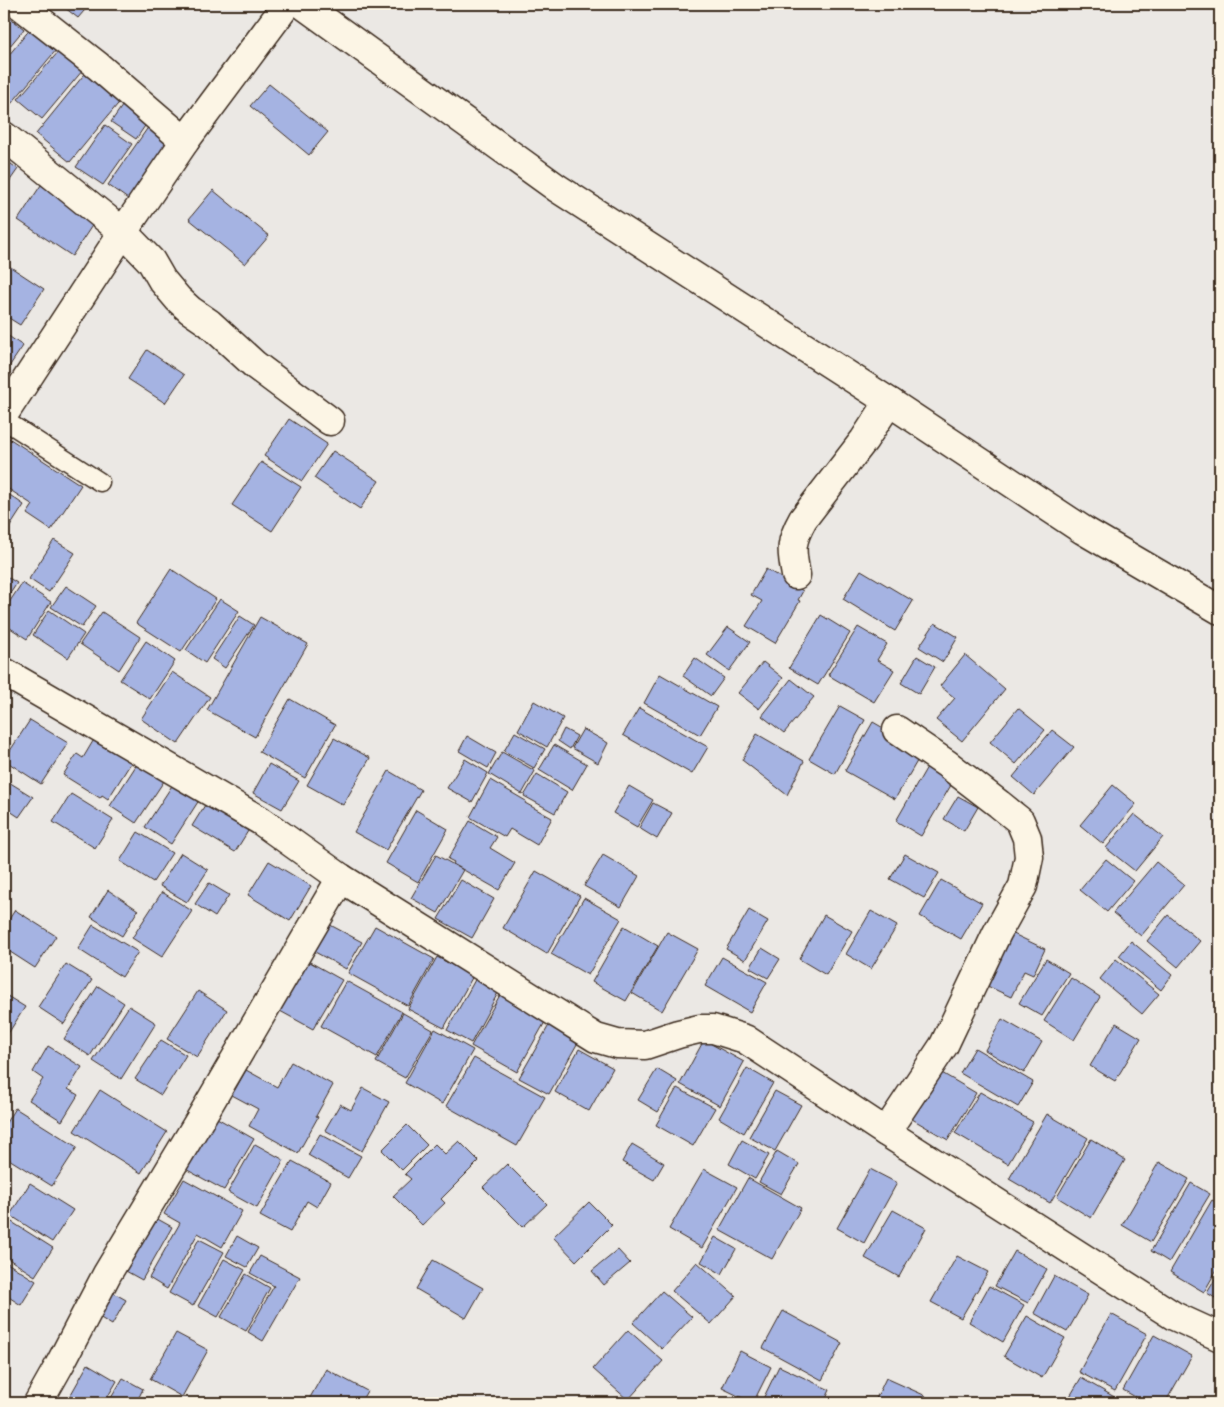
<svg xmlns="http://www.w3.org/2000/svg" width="1224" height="1407" font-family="Itim,sans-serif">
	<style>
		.building { fill: #a5b3e2; stroke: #3b2a1e }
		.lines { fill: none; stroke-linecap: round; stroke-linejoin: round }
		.service-casing { stroke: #3b2a1e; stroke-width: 21 }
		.minor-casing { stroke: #3b2a1e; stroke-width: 31 }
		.service { stroke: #fcf5e5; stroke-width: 18 }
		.minor { stroke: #fcf5e5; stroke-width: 28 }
	</style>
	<rect width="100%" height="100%" fill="#ebe8e4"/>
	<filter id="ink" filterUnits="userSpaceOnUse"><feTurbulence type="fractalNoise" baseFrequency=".02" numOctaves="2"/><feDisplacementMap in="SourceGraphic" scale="10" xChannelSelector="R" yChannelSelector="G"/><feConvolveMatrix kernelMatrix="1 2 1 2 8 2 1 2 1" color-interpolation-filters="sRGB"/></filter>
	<g filter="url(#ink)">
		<g class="building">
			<polygon points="60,4 90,4 78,18"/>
			<polygon points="4,13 24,29 4,53"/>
			<polygon points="31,28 57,49 11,104 4,99 4,61"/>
			<polygon points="59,51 83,70 42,119 18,99"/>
			<polygon points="87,71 122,99 70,162 36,134"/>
			<polygon points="269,84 328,132 309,155 250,106"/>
			<polygon points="127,99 151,117 136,139 111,122"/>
			<polygon points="105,125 132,144 103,185 76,167"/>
			<polygon points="149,126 176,144 135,204 108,185"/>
			<polygon points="4,159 18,169 4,189"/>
			<polygon points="41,185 95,221 72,256 18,220"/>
			<polygon points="213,190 269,236 245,264 189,219"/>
			<polygon points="6,264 44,289 20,325 4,315 4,268"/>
			<polygon points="4,333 23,346 4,374"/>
			<polygon points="147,350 184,375 165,403 128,379"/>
			<polygon points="289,419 327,444 302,481 264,456"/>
			<polygon points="4,435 81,485 51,530 27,514 33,505 4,486"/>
			<polygon points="333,451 379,481 360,509 314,478"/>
			<polygon points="261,462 301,487 272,531 232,505"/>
			<polygon points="4,491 24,505 4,536"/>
			<polygon points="54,540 75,553 49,592 29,579"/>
			<polygon points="171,569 216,599 181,652 136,623"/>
			<polygon points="766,569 803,591 798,600 800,601 775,643 746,626 762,601 751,595"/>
			<polygon points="861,570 913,601 895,631 843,599"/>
			<polygon points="4,575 17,583 4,603"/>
			<polygon points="22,583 51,602 27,639 4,624 4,610"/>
			<polygon points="66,586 96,606 82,627 51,607"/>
			<polygon points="220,599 239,611 205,663 186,650"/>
			<polygon points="49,610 84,634 68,658 33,635"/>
			<polygon points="102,612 140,637 119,670 80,644"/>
			<polygon points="821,615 850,633 818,685 789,668"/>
			<polygon points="240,616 254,625 225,668 212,659"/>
			<polygon points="260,617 308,644 255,737 207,710"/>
			<polygon points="935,623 958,637 943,662 919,647"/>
			<polygon points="728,627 750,642 729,671 707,655"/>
			<polygon points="858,627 887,644 877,660 894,670 874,702 828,675"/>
			<polygon points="146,641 175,661 150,699 120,680"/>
			<polygon points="965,655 1005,689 962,741 936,720 955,698 940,686"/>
			<polygon points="917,656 935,667 919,694 901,683"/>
			<polygon points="695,658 724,678 711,696 683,676"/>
			<polygon points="763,662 783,678 759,709 738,693"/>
			<polygon points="172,672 210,697 178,744 141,719"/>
			<polygon points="660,674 717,707 700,735 644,703"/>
			<polygon points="791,679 814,697 784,733 762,716"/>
			<polygon points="290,699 335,725 305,778 259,752"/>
			<polygon points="534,701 563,718 547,747 518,730"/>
			<polygon points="840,706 865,720 835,774 809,759"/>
			<polygon points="639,708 708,747 692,774 623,735"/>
			<polygon points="1018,708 1045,730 1016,764 990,742"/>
			<polygon points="30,720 68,743 41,784 4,760"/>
			<polygon points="873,722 923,751 895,799 845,771"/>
			<polygon points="564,729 577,736 570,749 558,741"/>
			<polygon points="583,729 608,743 598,763 572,748"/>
			<polygon points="1052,730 1074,747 1034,795 1013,777"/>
			<polygon points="99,731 136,755 108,799 102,795 100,798 63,775 77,754 83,758"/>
			<polygon points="515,732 545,749 534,768 504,751"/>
			<polygon points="757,734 804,761 787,795 742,760"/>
			<polygon points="467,736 496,753 488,768 459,751"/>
			<polygon points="334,738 370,758 343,805 307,785"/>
			<polygon points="554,745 587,764 572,790 539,770"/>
			<polygon points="502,752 535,771 522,794 489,774"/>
			<polygon points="465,759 488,773 472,802 447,788"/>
			<polygon points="931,760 957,775 921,836 896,821"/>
			<polygon points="139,761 166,778 136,823 110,806"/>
			<polygon points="269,764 299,781 282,809 253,793"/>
			<polygon points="389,771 421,790 386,850 354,832"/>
			<polygon points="537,774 567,792 555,813 524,796"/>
			<polygon points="177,778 203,794 171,844 145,827"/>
			<polygon points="4,779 33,797 19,817 4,807"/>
			<polygon points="490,780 526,801 525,803 552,818 537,845 510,829 505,837 470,817"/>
			<polygon points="1113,785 1136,804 1103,844 1080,825"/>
			<polygon points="629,786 653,800 637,827 613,813"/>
			<polygon points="71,794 113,820 95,848 53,822"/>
			<polygon points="958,796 978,807 964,831 944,819"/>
			<polygon points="210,797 253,823 235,852 192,826"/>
			<polygon points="653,803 672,813 657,839 639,828"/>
			<polygon points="416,810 448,829 418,882 386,863"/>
			<polygon points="1134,814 1163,837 1135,871 1106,848"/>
			<polygon points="470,821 497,837 490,848 515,863 499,890 453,864 454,862 448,859"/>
			<polygon points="138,832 172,853 153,882 120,861"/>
			<polygon points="181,853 208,870 187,902 160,886"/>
			<polygon points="905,854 939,873 924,898 890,879"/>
			<polygon points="436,855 463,870 438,913 411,898"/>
			<polygon points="603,855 639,876 621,907 584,886"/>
			<polygon points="1106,859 1133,881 1107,912 1080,890"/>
			<polygon points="269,861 311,886 290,921 248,895"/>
			<polygon points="1156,862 1184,885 1141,936 1113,913"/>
			<polygon points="536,871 580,896 547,954 503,928"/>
			<polygon points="461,880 494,899 472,938 438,919"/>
			<polygon points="941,880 982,903 961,939 920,916"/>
			<polygon points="209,883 229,895 215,917 195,904"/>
			<polygon points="108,890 138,910 122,936 91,917"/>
			<polygon points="162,892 192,911 162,957 132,938"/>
			<polygon points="584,898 621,919 588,975 551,954"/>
			<polygon points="15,910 56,936 35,968 4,948 4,927"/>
			<polygon points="749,910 768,921 745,960 726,949"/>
			<polygon points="871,911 897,926 871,969 846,954"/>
			<polygon points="824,915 852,931 826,975 799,959"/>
			<polygon points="1168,915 1200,941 1178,967 1147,941"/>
			<polygon points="319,919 362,942 346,969 304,946"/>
			<polygon points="93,925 138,952 122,977 78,949"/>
			<polygon points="375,926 434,959 408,1006 348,973"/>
			<polygon points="624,926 658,946 626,1001 592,982"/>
			<polygon points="1005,930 1045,949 1033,975 1024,971 1011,997 981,983"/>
			<polygon points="667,932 698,949 662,1011 632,993"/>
			<polygon points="1131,941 1172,975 1161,990 1119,956"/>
			<polygon points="762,948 780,959 768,978 750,968"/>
			<polygon points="437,957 473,976 444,1028 408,1009"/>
			<polygon points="722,957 767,982 750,1012 705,986"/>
			<polygon points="1046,959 1069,973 1042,1016 1019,1003"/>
			<polygon points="1116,959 1159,994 1142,1014 1100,979"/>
			<polygon points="308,961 342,980 313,1029 280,1011"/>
			<polygon points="66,964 92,980 64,1024 38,1007"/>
			<polygon points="476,978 499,991 471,1043 447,1030"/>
			<polygon points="1071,978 1100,997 1074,1040 1044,1021"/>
			<polygon points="346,981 402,1012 377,1057 321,1026"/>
			<polygon points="98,986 124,1003 90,1056 64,1039"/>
			<polygon points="504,988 550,1013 517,1072 471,1046"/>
			<polygon points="198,991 227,1010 197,1057 167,1039"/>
			<polygon points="4,994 25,1007 4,1040"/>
			<polygon points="129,1006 156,1023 121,1079 93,1061"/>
			<polygon points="403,1013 433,1030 405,1078 376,1062"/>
			<polygon points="1002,1019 1042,1042 1024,1073 985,1050"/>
			<polygon points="552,1020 581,1037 549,1094 519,1078"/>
			<polygon points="1116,1023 1141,1038 1115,1081 1090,1066"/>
			<polygon points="435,1029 473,1050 442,1104 405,1083"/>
			<polygon points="161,1040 186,1055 161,1095 135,1079"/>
			<polygon points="704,1040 744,1062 720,1106 680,1084"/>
			<polygon points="48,1046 82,1067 68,1089 78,1095 62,1121 29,1100 43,1079 33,1072"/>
			<polygon points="975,1048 1033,1082 1018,1107 960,1073"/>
			<polygon points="579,1049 613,1068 589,1111 555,1092"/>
			<polygon points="474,1058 545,1097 517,1146 446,1106"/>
			<polygon points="291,1062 333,1085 316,1116 318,1117 298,1153 249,1126 258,1109 232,1095 246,1070 277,1087"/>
			<polygon points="747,1068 773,1083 744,1133 719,1118"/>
			<polygon points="657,1069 677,1081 658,1112 638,1100"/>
			<polygon points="935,1069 976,1093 948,1140 907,1116"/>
			<polygon points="363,1088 389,1102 362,1151 325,1130 340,1104 351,1110"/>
			<polygon points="677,1088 715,1108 693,1146 656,1125"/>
			<polygon points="100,1090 167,1132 141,1173 74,1131"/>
			<polygon points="775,1091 801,1105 775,1151 749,1137"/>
			<polygon points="980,1092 1033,1122 1008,1164 955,1133"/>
			<polygon points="15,1108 77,1147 52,1186 4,1156 4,1126"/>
			<polygon points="210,1114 254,1139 224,1190 180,1166"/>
			<polygon points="1047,1114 1088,1138 1050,1203 1009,1179"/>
			<polygon points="407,1125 427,1145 402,1170 382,1150"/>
			<polygon points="320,1134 361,1156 348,1178 308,1155"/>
			<polygon points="1091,1139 1125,1160 1091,1218 1057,1197"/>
			<polygon points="742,1140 769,1155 755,1179 729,1164"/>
			<polygon points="459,1141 479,1161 441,1199 445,1203 422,1225 393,1196 411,1179 405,1174 435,1144 445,1154"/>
			<polygon points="255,1144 284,1160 257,1208 228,1192"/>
			<polygon points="632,1144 664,1163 654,1180 622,1162"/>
			<polygon points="777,1151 799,1164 781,1194 759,1182"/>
			<polygon points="292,1161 331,1182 317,1207 307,1201 290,1232 260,1216"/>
			<polygon points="1159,1162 1189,1179 1151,1242 1122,1225"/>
			<polygon points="507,1164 547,1204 523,1227 483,1187"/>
			<polygon points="704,1169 737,1187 702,1248 669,1229"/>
			<polygon points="870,1169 897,1183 864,1243 837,1228"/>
			<polygon points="748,1178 801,1208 772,1259 719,1230"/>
			<polygon points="184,1179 242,1211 222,1247 198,1233 167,1289 149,1278 180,1223 164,1214"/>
			<polygon points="30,1183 73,1210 52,1242 10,1215"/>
			<polygon points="1191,1183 1210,1194 1169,1262 1151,1251"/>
			<polygon points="1212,1200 1220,1204 1220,1264 1204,1292 1170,1272"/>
			<polygon points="589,1202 612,1225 576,1261 553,1237"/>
			<polygon points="893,1210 926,1228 899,1277 865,1258"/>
			<polygon points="145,1212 172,1227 142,1280 115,1265"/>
			<polygon points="7,1219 53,1248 35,1276 4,1256 4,1224"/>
			<polygon points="237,1236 258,1248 247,1267 226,1256"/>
			<polygon points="715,1237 736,1249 722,1274 701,1262"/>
			<polygon points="199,1239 224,1252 193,1306 169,1293"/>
			<polygon points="618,1250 630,1263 604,1285 592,1271"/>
			<polygon points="1015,1251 1047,1269 1028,1303 995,1286"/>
			<polygon points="260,1256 300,1277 263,1341 248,1332 274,1286 250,1273"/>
			<polygon points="957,1256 988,1272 961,1318 931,1302"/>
			<polygon points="224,1259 245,1270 218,1317 198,1306"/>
			<polygon points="433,1260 483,1288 466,1318 416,1289"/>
			<polygon points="4,1261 36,1281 21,1305 4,1294"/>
			<polygon points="697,1262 736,1296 711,1324 672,1291"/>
			<polygon points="1220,1271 1220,1301 1207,1293"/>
			<polygon points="246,1274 270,1288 246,1331 221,1317"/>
			<polygon points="1054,1276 1088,1295 1067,1332 1034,1313"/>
			<polygon points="989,1286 1024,1305 1003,1342 969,1322"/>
			<polygon points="105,1288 126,1300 112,1325 91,1312"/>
			<polygon points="662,1291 692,1317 662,1349 633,1323"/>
			<polygon points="783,1311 842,1343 822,1380 763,1348"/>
			<polygon points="1111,1314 1147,1334 1115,1391 1079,1372"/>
			<polygon points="1027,1316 1065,1338 1042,1378 1004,1356"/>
			<polygon points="628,1330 663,1361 628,1400 593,1369"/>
			<polygon points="176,1333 208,1350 182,1397 150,1379"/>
			<polygon points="1154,1335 1192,1356 1165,1403 1146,1403 1123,1390"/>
			<polygon points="740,1351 771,1367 753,1403 722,1388"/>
			<polygon points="88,1364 117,1381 104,1403 66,1403"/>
			<polygon points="779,1366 830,1390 824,1403 766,1403 762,1401"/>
			<polygon points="326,1369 367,1391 360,1403 307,1403"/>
			<polygon points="123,1378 143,1389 136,1403 108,1403"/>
			<polygon points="886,1378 926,1396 923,1403 874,1403"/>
			<polygon points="1081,1378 1125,1403 1066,1403"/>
		</g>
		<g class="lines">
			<g class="service-casing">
				<polyline id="service" points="4,420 100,482"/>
			</g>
			<g class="minor-casing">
				<g id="minor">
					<polyline points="19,4 98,66 185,141"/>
					<polyline points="302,4 557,188 891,403 1083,530 1220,610"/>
					<polyline points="4,136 123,232 151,261 162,280 178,299 190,310 209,323 255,365 330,421"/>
					<polyline points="4,414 123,232 185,141 287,4"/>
					<path d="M796,575c-5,-25 -6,-33 7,-56l61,-79 21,-32 6,-5"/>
					<polyline points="4,672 261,821 341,878 596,1038 617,1044 645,1045 678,1034 699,1029 713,1029 745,1039 886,1132 1174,1316 1220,1337"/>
					<polyline points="886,1132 944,1045 997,933 1023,886 1029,857 1027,838 1020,821 999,804 947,764 897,730"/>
					<polyline points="38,1403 60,1364 107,1274 199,1121 341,878"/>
				</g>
			</g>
			<use href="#service" class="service"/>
			<use href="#minor" class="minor"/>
		</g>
	</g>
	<rect width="1224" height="1407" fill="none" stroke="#fcf5e5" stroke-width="20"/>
	<rect x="10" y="10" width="1204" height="1387" fill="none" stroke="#3b2a1e" stroke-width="2" filter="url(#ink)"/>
</svg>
